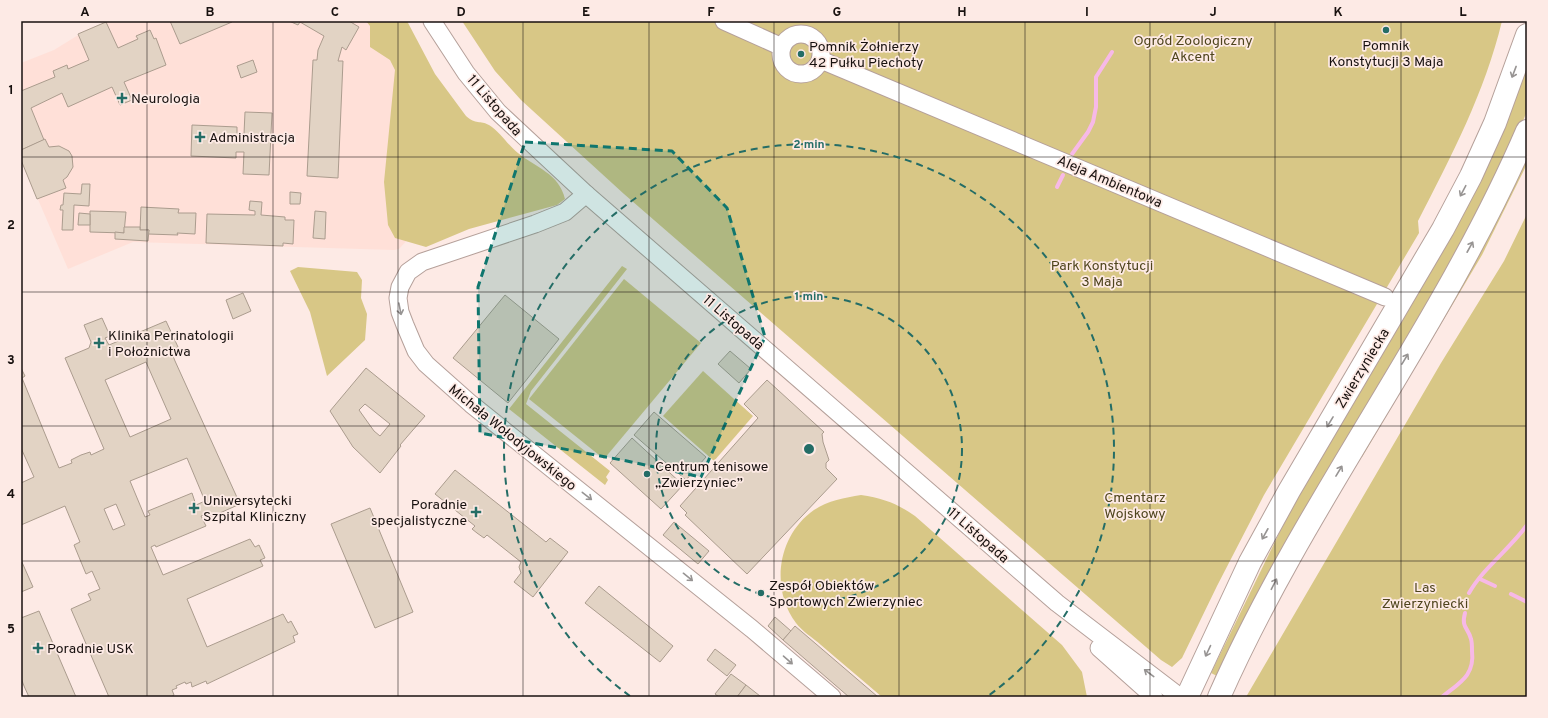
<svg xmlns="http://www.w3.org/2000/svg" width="1548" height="718" font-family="Overpass,sans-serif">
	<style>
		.built { fill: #ffe0d8 }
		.green { fill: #d8c786 }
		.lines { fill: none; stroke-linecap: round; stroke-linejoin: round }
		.stream { stroke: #f7b9e7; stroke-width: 4 }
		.building { fill: #e2d3c4; stroke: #ab9c8e; fill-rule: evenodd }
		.minor-casing { stroke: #b5a09a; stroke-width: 19 }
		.major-casing { stroke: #b5a09a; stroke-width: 24 }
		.minor { stroke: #fff; stroke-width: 17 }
		.major { stroke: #fff; stroke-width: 22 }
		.oneway { stroke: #979493 }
		.marked { fill: #0f766e; fill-opacity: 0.2; stroke: #0f766e; stroke-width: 3; stroke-dasharray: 8 5; stroke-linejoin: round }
		.grid { fill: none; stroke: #18110f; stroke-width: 1; stroke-opacity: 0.55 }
		.ring { fill: none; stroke: #246d66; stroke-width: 2; stroke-dasharray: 7 5 }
		.poi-dot { fill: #246d66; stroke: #fdeae5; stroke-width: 1.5 }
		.labels { text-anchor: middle; stroke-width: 3.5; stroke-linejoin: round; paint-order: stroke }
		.park-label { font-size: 14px; fill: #4f451d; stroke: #fdeae5 }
		.poi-label { font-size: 14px; fill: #18110f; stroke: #fdeae5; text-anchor: start }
		.street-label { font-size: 14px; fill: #18110f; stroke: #fdeae5 }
		.centre { fill: #246d66; stroke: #fdeae5; stroke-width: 2 }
		.ring-label { font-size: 12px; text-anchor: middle; font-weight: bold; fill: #246d66; stroke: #fdeae5; stroke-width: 3.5; stroke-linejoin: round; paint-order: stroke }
		.neatline { fill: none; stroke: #18110f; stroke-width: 1.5 }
		.grid-label { font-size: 13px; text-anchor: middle; font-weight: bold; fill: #18110f }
	</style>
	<rect width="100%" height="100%" fill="#fdeae5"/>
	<polygon class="built" points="109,21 401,21 410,237 399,249 394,250 133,242 68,269 21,160 21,63 54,50 88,29"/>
	<g class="green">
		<path d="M366,21h41l28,53 31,42c10,9 14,4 23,9 11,7 18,19 29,28 18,15 41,20 47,46l-8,6 -88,24 -43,18 -31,-9 -7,-13 -4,-43 11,-112 -5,-10 -20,-13v-21z"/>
		<path d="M462,21h1040c-17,71 -51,136 -84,200l1,12 -155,262 -47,91 -35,72 -10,9 -11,-7 -537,-466 -103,-94 -26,-29z"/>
		<polygon points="1527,57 1527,111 1506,163 1219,677 1211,673 1289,513"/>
		<polygon points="1527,152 1527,164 1482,255 1362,457 1358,454"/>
		<polygon points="1527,214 1527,697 1246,697 1441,363 1504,261"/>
		<polygon points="622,266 627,269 531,391 526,404 610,471 606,477 608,480 605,485 509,409"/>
		<polygon points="298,267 357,272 362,280 361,298 367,314 365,340 327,376 310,312 290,271"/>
		<polygon points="624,279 701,343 604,459 529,399"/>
		<polygon points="703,371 753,416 714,461 663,416"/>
		<path d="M861,495c22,3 37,9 54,21l147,129 20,27 5,25h-205c-20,-17 -41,-35 -61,-52 -8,-7 -19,-14 -25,-22 -25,-33 -19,-84 14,-110 15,-12 33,-15 51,-18z"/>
	</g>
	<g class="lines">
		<g class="stream">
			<polyline points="1072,154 1088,132 1093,122 1096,107 1096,77 1112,52"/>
			<polyline points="1057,187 1063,175"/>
			<polyline points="1480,579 1495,586"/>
			<path d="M1469,593c14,-25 41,-44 58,-68"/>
			<polyline points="1511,594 1527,602"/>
			<path d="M1442,697c17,-14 33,-21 30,-46 0,-4 0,-9 -1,-12 -3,-12 -10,-11 -6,-26"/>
		</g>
	</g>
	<g class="building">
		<polygon points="170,21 232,21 232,22 180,44"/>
		<polygon points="289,21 349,21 359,27 346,50 342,47 338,61 343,61 338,178 307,176 313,60 317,60 318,50 324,36 300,22 298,25"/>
		<polygon points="106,22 118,48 138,39 136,36 150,30 154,39 156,38 166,65 124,82 132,100 120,105 112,87 68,107 62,93 31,108 44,140 21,150 21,91 55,77 53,71 67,65 68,69 89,60 78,34"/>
		<polygon points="253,60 257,72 241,78 237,66"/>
		<polygon points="245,112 272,113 269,175 243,174 244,152 236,152 236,158 191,156 192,125 237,127 237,133 244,134"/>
		<polygon points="45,139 49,147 59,146 69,151 72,156 73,167 67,177 63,180 66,188 37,199 21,160 21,150"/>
		<polygon points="82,184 90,184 89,206 74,205 73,230 62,230 63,210 60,210 61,205 63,205 64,193 81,194"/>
		<polygon points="290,192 301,193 300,204 290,204"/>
		<polygon points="250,201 262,202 261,215 285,217 285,220 294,220 293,244 283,243 283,246 206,243 207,214 255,215 255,211 249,210"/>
		<polygon points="141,207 179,209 178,213 196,213 195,234 177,233 178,235 148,234 149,230 140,230"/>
		<polygon points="90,211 126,212 124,233 90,232"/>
		<polygon points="315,211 326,212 325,239 313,238"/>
		<polygon points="79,213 90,214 90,225 78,225"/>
		<polygon points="124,227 140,227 140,230 149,230 148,241 115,239 115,232 124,233"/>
		<polygon points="243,293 251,311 233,319 226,300"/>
		<polygon points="505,295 559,339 508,403 453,358"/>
		<path d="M102,318l8,18 -5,2 4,7 57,-24 12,26 -7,4 4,10 65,143 -29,13 -2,-4 -8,3 5,10 -50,21 -1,-2 -4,2 12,28 87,-36 5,8 4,-2 6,13 -5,2 3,6 -76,33 20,48 76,-33 5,9 3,-2 7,13 -5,2 2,6 -88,42 -1,-3 -14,6 -1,-5 -5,2 -1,-2 -9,4 1,2 -5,2 2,5 -3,2h-62l-38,-88 20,-9 -3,-6 12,-5 -8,-18 -6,3 -12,-29 6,-3 -15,-36 -44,19v-42l13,-6 -13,-29v-80l4,8 -3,2 37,90 13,-5 -1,-3 10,-5 9,-3 1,3 13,-6 -39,-91 24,-10 2,-6 -7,-17zM146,362l25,57 -41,18 -25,-57zM187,458l18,43 -9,4 -4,-12 -44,18 2,4 -5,2 -15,-36zM116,504l9,21 -12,5 -9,-21z"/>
		<polygon points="730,351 751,369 739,383 718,364"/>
		<path d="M366,368l59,48 -25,29 1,1 -21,27 -27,-26 -23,-36zM365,404l25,20 -10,12 -6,-5 -15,-21z"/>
		<polygon points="767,380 824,432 822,434 823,442 829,460 826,463 826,468 837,479 747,574 685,515 687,513 680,506 758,418 744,404"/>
		<polygon points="654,412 706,457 686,480 634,435"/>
		<polygon points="632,438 683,485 661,509 610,463"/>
		<polygon points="455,470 546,542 550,538 568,552 533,597 514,582 521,573 519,567 521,562 487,535 484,538 477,533 472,529 475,526 435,494"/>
		<polygon points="370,508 413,612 375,628 331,524"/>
		<polygon points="674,522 709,551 698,564 663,535"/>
		<polygon points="21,560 33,587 21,592"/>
		<polygon points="599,586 673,646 660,662 585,603"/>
		<polygon points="39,611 76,697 29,697 24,686 21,678 21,618"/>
		<polygon points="775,617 791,631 783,640 768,626"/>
		<polygon points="795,626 878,697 849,697 783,640"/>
		<polygon points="715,649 736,665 727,676 707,660"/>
		<polygon points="731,674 746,685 737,697 719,697 715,694"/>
		<polygon points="746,685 760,696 760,697 737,697"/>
	</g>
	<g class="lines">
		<g class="minor-casing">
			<g id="minor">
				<polyline points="432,21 466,73 498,112 586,194 1057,603 1180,697"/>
				<polyline points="724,21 782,47"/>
				<circle cx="801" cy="54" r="20"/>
				<polyline points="821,60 1385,297"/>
				<polyline points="586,194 565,212 535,224 422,262 408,272 400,287 398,298 400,312 405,325 416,351 426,364 471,404 752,629 832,697"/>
				<polyline points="1099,648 1154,697"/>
			</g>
		</g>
		<g class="major-casing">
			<g id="major">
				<polyline points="1187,697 1250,562 1289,491 1443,229 1471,176 1495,123 1527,35"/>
				<path d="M1219,697c87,-197 223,-368 308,-566"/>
			</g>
		</g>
		<use href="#minor" class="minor"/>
		<use href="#major" class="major"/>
	</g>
	<defs><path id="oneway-shaft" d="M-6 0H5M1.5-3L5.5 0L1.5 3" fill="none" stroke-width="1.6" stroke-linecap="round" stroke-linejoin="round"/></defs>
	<g class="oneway">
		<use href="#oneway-shaft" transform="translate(1514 72) rotate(111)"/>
		<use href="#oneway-shaft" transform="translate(1463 191) rotate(118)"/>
		<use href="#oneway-shaft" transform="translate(1470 247) rotate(-61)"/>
		<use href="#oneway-shaft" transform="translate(400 309) rotate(79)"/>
		<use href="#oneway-shaft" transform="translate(1405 359) rotate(-59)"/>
		<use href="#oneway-shaft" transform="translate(1330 422) rotate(121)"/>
		<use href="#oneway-shaft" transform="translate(1339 471) rotate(-59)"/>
		<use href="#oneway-shaft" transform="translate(587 496) rotate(38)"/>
		<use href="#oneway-shaft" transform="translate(1265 534) rotate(119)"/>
		<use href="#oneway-shaft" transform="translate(688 577) rotate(39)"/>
		<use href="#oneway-shaft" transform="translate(1274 584) rotate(-63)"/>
		<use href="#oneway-shaft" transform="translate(1208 651) rotate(115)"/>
		<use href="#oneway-shaft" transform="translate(788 660) rotate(41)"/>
		<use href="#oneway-shaft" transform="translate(1149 673) rotate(-143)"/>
	</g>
	<path class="marked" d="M525,142l147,9 55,57 38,129 -64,140 -74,-16 -147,-28 -2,-146z"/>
	<path class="grid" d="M147,21v676M273,21v676M398,21v676M523,21v676M649,21v676M774,21v676M899,21v676M1025,21v676M1150,21v676M1275,21v676M1401,21v676M21,157h1506M21,292h1506M21,426h1506M21,561h1506"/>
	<g class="ring">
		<circle cx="809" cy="449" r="153"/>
		<path d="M630 696A305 305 0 1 1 988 696"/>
	</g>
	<g class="poi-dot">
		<circle cx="1386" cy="30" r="4"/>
		<circle cx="801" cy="54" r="4"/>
		<path d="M120 92h4v4h4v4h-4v4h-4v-4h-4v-4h4z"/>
		<path d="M198 131h4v4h4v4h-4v4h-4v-4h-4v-4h4z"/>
		<path d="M97 337h4v4h4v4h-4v4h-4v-4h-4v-4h4z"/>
		<circle cx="647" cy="474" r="4"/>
		<path d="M192 502h4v4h4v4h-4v4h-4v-4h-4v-4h4z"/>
		<path d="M474 506h4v4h4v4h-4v4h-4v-4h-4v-4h4z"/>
		<circle cx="761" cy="593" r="4"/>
		<path d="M36 642h4v4h4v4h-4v4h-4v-4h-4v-4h4z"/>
	</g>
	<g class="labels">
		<g class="park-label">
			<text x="1193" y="45">Ogród Zoologiczny<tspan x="1193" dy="16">Akcent</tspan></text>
			<text x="1102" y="270">Park Konstytucji<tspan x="1102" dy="16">3 Maja</tspan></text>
			<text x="1135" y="502">Cmentarz<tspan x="1135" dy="16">Wojskowy</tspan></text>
			<text x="1425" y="592">Las<tspan x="1425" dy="16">Zwierzyniecki</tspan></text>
		</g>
		<g class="poi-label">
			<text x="1386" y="50" text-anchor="middle">Pomnik<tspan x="1386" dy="16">Konstytucji 3 Maja</tspan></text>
			<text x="809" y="51">Pomnik Żołnierzy<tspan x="809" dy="16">42 Pułku Piechoty</tspan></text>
			<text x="131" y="103">Neurologia</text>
			<text x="209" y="142">Administracja</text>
			<text x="108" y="340">Klinika Perinatologii<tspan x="108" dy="16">i Położnictwa</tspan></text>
			<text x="655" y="471">Centrum tenisowe<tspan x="655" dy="16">„Zwierzyniec”</tspan></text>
			<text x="203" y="505">Uniwersytecki<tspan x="203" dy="16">Szpital Kliniczny</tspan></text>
			<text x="467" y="509" text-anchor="end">Poradnie<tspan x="467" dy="16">specjalistyczne</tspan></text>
			<text x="769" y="590">Zespół Obiektów<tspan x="769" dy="16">Sportowych Zwierzyniec</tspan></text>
			<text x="47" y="653">Poradnie USK</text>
		</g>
		<g class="street-label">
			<text transform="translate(495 105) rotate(49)" y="5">11 Listopada</text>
			<text transform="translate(1110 181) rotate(23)" y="5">Aleja Ambientowa</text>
			<text transform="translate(734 322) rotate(41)" y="5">11 Listopada</text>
			<text transform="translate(1362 368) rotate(-59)" y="5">Zwierzyniecka</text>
			<text transform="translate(513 437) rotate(39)" y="5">Michała Wołodyjowskiego</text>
			<text transform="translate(979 535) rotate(41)" y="5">11 Listopada</text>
		</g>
	</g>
	<circle cx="809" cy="449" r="6" class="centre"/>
	<g class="ring-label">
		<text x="809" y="148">2 min</text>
		<text x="809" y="300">1 min</text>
	</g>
	<rect width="1548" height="718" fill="none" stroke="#fdeae5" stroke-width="44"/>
	<rect x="22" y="22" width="1504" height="674" class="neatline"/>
	<g class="grid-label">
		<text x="85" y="16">A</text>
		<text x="210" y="16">B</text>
		<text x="335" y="16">C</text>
		<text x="461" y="16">D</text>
		<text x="586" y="16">E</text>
		<text x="711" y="16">F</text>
		<text x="837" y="16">G</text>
		<text x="962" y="16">H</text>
		<text x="1087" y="16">I</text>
		<text x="1213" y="16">J</text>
		<text x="1338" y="16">K</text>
		<text x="1463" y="16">L</text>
		<text x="11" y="94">1</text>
		<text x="11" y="229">2</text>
		<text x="11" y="364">3</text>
		<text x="11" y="498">4</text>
		<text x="11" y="633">5</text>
	</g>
</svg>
